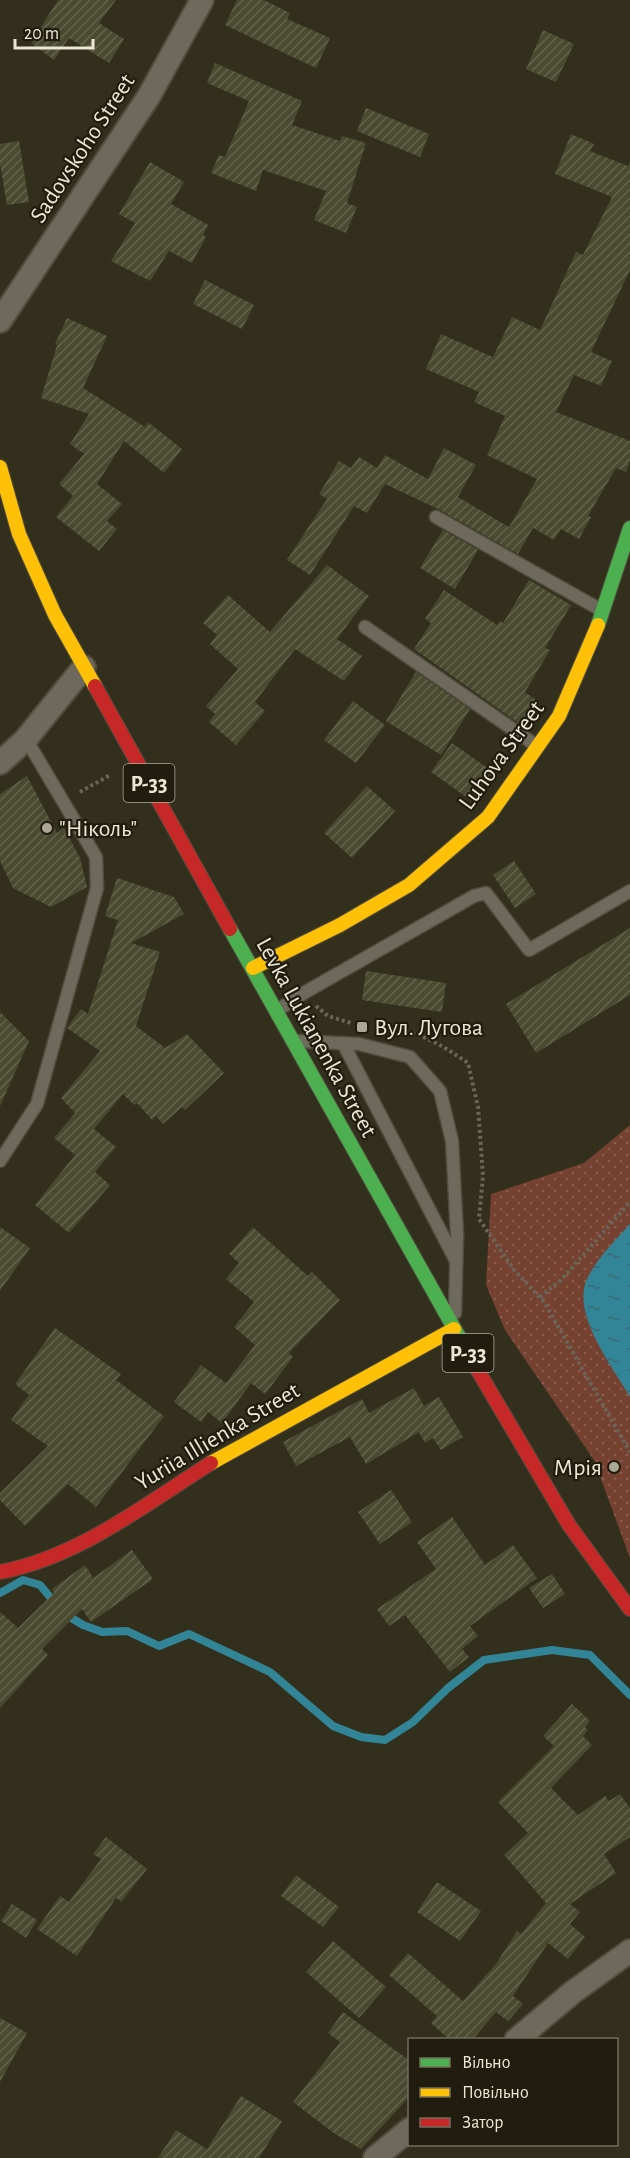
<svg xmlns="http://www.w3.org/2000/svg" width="630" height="2158" font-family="'Alegreya Sans',sans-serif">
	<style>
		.grass { fill: url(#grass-dots) }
		.water { fill: url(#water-ripples) }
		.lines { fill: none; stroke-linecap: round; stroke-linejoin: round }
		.stream { stroke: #328597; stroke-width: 8 }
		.building { fill: url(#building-hatch) }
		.lane-casing { stroke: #504d3e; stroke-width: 15 }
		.street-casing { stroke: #504d3e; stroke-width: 26 }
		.fast-casing { stroke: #504d3e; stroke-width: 16 }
		.slow-casing { stroke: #504d3e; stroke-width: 16 }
		.jam-casing { stroke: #504d3e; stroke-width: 16 }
		.path { stroke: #696659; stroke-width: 4; stroke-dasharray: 3 3; stroke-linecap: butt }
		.lane { stroke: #6d6a5b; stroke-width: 12 }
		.street { stroke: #6d6a5b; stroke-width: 22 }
		.fast { stroke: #4caf50; stroke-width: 14 }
		.slow { stroke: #ffc107; stroke-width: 14 }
		.jam { stroke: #c62828; stroke-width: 14 }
		.poi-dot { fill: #aba795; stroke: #201d0e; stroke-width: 2 }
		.labels { text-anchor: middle; stroke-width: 4.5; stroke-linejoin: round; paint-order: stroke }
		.shield { fill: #201d0e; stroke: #afaa99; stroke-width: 1.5 }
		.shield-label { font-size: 22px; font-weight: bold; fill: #ece7d5 }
		.street-label { font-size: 24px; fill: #ece7d5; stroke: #201d0e }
		.poi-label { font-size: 24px; fill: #ece7d5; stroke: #201d0e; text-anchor: start }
	</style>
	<defs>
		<pattern id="grass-dots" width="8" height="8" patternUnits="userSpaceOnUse" patternTransform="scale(1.5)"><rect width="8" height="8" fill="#754131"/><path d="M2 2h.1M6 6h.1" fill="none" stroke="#895c4e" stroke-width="1.8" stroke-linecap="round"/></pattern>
		<pattern id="water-ripples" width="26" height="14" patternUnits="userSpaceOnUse" patternTransform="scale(1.5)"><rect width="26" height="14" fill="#328597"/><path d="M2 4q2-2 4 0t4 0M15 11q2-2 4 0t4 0" fill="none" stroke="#3a6b74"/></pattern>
		<pattern id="building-hatch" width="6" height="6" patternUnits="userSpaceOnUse" patternTransform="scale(1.5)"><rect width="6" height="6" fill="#4a4a30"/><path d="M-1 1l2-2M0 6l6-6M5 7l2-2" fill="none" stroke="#64644d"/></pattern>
	</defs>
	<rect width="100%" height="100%" fill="#332f1d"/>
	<polygon class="grass" points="630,1125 630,1558 594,1460 505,1330 486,1285 491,1194 584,1163"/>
	<path class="water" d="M630,1224v173c-17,-30 -59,-83 -43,-118 10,-21 28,-38 43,-55z"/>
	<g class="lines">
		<g class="stream">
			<polyline points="0,1593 23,1580 40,1585 55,1603"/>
			<polyline points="65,1614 83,1625 102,1632 127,1631 159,1646 189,1634 270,1672 333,1726 361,1737 385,1740 413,1722 448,1688 484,1660 552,1650 590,1655 630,1695"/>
		</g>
	</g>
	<g class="building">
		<polygon points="58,0 116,0 99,23 124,39 109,63 69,38 54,60 31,43"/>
		<polygon points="237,0 264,0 290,13 287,19 330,38 316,68 225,25"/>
		<polygon points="543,30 574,44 556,82 526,69"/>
		<polygon points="215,63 302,101 292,125 340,141 342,136 366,143 347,203 357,207 346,233 314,220 326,191 263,170 256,191 211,173 219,155 225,157 249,101 207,83"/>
		<polygon points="366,108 429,134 420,157 357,131"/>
		<polygon points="571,134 594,144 590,151 628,166 630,162 630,270 591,352 612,361 601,386 574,375 556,412 630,441 630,460 626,472 616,468 588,516 591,517 579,539 561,529 554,540 533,528 518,554 440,510 385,484 367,513 354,506 310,575 287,560 327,499 319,494 339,461 351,468 359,457 377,468 385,455 428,479 444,448 476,465 458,497 509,527 537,479 487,455 505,416 474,402 479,392 426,369 441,334 493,357 512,317 540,330 576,252 583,255 612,197 555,174"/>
		<polygon points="19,141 29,202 7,205 0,164 0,144"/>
		<polygon points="150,162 184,182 171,204 208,225 203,235 206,237 192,263 169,251 150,281 111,261 135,223 119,214"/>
		<polygon points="205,280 254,305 242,329 193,304"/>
		<polygon points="67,318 107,336 83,388 145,427 148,422 182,449 164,473 124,441 97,484 122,504 107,521 117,529 99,551 56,517 73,496 59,484 84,454 70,444 89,414 41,398 57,345 55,344"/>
		<polygon points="443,530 478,550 455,589 420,568"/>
		<polygon points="327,565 369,596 337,639 362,656 344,681 295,649 255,702 265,711 236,745 209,722 215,714 206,706 238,669 210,644 217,635 203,623 228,595 270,632"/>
		<polygon points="529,580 571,605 545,648 550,650 525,692 537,701 520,724 414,649 431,623 425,619 444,590 497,625 500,621 503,623"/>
		<polygon points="416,672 470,709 441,755 386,721"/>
		<polygon points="353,701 385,725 356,763 324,740"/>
		<polygon points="452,743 493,772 472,801 431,772"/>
		<polygon points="27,776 57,833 64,828 80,858 87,887 51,907 13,888 0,861 0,794"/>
		<polygon points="367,786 395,811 352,858 324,833"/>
		<polygon points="514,861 536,894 515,908 493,875"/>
		<polygon points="117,878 174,897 184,914 131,943 160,952 136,1026 165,1048 187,1034 224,1073 185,1110 182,1107 163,1124 156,1116 152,1120 137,1103 134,1105 123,1094 94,1129 116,1147 95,1172 110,1185 69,1233 35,1205 75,1155 54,1138 75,1113 61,1098 100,1051 67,1028 81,1009 88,1014 118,920 105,916"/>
		<polygon points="630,928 630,995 536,1053 506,1004"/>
		<polygon points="366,971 446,983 442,1012 362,1000"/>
		<polygon points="0,1012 29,1041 0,1106"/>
		<polygon points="0,1227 30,1248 0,1291"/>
		<polygon points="253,1227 308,1276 312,1272 340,1300 289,1353 293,1357 265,1394 251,1383 222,1423 208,1412 201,1422 174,1402 201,1365 226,1383 255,1345 234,1327 254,1302 226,1279 239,1263 229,1254"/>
		<polygon points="55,1328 121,1374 116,1380 164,1416 96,1507 68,1484 25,1526 0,1500 0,1493 48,1446 11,1420 29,1395 15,1384"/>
		<polygon points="414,1388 424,1406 439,1397 463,1437 441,1450 433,1438 425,1443 419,1432 366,1464 350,1437 296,1466 283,1442 362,1399 369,1413"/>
		<polygon points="391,1490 412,1522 380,1544 358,1512"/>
		<polygon points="452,1517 485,1565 513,1545 537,1578 470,1626 478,1636 462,1649 469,1657 450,1672 405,1615 389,1626 377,1609 436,1569 417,1542"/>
		<polygon points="132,1550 153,1579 91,1622 82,1609 42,1649 48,1655 0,1708 0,1612 18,1628 54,1593 52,1589 85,1565 93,1578"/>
		<polygon points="552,1574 565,1594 543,1608 529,1588"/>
		<polygon points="572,1704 590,1721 585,1727 588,1730 583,1736 592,1745 551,1788 578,1815 605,1796 609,1801 620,1794 630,1808 630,1837 604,1854 616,1873 570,1904 580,1912 570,1924 585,1937 568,1959 548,1943 513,1996 523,2004 508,2021 496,2012 472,2040 450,2040 431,2023 437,2016 389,1975 408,1953 463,2001 496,1964 517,1931 521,1934 546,1903 504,1855 528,1833 498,1802 554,1746 543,1736"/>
		<polygon points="106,1837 147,1869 121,1902 116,1898 77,1956 37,1929 60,1896 69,1902 101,1859 93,1854"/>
		<polygon points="296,1875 339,1907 323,1927 281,1896"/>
		<polygon points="437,1882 481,1911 460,1941 417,1912"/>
		<polygon points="12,1904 37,1920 26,1938 1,1921"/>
		<polygon points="333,1941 386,1987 359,2018 306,1972"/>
		<polygon points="343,2012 410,2061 410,2096 361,2149 335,2134 293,2102 340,2042 328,2033"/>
		<polygon points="0,2018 27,2033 0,2082"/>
		<polygon points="241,2096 282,2121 259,2158 158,2158 176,2130 207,2149"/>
	</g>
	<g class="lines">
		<g class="lane-casing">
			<g id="lane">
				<polyline points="436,517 601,610"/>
				<polyline points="365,627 537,746"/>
				<polyline points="278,1010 302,994 474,896 486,893 529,950 630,891"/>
				<polyline points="296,1041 359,1044 410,1057 440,1091 452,1141 457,1234 455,1313"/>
				<polyline points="343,1043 456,1261"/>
				<polyline points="0,1161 37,1104 97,888 96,857 26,739"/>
			</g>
		</g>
		<g class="street-casing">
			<g id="street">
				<polyline points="0,321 149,96 202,0"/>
				<polyline points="0,763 26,739 84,667"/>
				<polyline points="516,2040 573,1992 630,1951"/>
				<polyline points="375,2158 410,2129"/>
			</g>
		</g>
		<g class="fast-casing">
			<g id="fast">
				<polyline points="598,625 630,528"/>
				<polyline points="230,929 477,1369"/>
			</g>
		</g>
		<g class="slow-casing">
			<g id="slow">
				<polyline points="0,467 19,534 55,615 95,686"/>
				<polyline points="253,968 340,925 409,885 488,817 559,716 598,625"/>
				<polyline points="211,1463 454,1329"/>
			</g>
		</g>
		<g class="jam-casing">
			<g id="jam">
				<polyline points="95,686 230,929"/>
				<polyline points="477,1369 569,1525 630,1609"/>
				<path d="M0,1572c79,-15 144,-67 211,-109"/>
			</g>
		</g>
		<g class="path">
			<polyline points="80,792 110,775"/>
			<polyline points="316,1006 328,1016 351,1023"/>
			<path d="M388,1030c31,0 55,16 80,33l10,44 5,69 -4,43 36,52 29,31 86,150"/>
			<polyline points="540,1297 561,1280 630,1202"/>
		</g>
		<use href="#lane" class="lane"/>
		<use href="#street" class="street"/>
		<use href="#fast" class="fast"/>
		<use href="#slow" class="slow"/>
		<use href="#jam" class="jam"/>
	</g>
	<g class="poi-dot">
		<circle cx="47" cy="828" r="6"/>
		<rect x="356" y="1021" width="12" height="12" rx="3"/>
		<circle cx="614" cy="1467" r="6"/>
	</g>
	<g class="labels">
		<g class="shield">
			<rect x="123.5" y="764" width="51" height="38" rx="4.5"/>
			<rect x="442.5" y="1334" width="51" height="38" rx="4.5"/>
		</g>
		<g class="shield-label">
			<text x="149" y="791">Р-33</text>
			<text x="468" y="1361">Р-33</text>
		</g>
		<g class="street-label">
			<text transform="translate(82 148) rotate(-57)" y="8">Sadovskoho Street</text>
			<text transform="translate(501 755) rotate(-54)" y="8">Luhova Street</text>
			<text transform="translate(317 1037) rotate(61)" y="8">Levka Lukianenka Street</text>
			<text transform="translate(217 1436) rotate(-31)" y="8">Yuriia Illienka Street</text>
		</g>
		<g class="poi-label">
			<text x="59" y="836">"Ніколь"</text>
			<text x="374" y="1035">Вул. Лугова</text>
			<text x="602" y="1475" text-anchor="end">Мрія</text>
		</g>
	</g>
	<rect x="408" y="2038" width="210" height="108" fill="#201d0e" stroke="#726e5e" stroke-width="1.5"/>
	<rect x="420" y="2058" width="30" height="9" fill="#4caf50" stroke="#726e5e" stroke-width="1.5"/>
	<text x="462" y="2068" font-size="18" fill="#ece7d5">Вільно</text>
	<rect x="420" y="2088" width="30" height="9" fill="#ffc107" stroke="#726e5e" stroke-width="1.5"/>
	<text x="462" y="2098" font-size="18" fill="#ece7d5">Повільно</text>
	<rect x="420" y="2118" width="30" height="9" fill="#c62828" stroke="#726e5e" stroke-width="1.5"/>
	<text x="462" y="2128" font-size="18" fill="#ece7d5">Затор</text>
	<path d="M15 39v9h78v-9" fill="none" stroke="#ece7d5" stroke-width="3"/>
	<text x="24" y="39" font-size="18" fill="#ece7d5" stroke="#201d0e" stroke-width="4.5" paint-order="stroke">20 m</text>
</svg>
